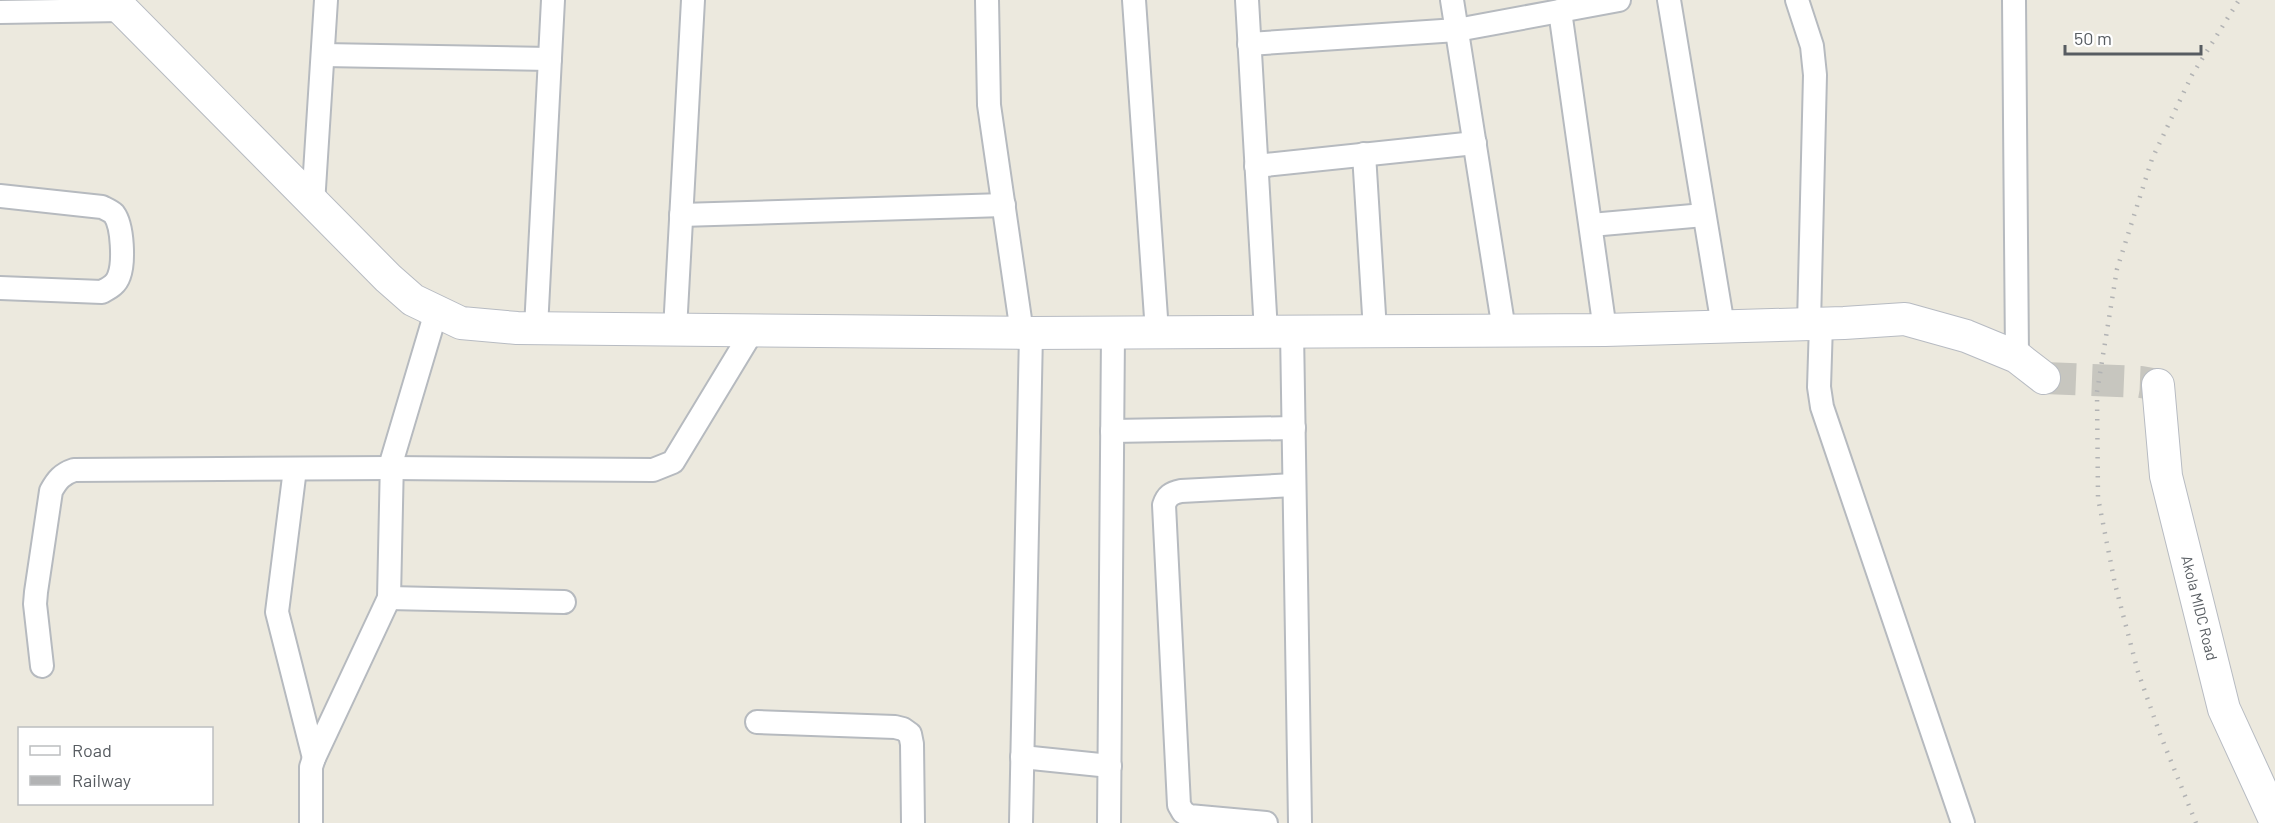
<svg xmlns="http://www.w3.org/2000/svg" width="2275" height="823" font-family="Barlow,sans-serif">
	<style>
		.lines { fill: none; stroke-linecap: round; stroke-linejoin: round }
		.secondary-tunnel { stroke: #c7c6bf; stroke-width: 32; stroke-dasharray: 32 16; stroke-linecap: butt }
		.street-casing { stroke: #b6babf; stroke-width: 26 }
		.secondary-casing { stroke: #b7bbc2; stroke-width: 34 }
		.street { stroke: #fff; stroke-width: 22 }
		.secondary { stroke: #fff; stroke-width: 32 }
		.rail { stroke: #b2b3b4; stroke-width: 4.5; stroke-dasharray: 1.5 8; stroke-linecap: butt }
		.labels { text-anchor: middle; stroke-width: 6; stroke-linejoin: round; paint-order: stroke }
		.street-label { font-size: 15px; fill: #575c61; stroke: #fff }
	</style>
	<rect width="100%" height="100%" fill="#ece9de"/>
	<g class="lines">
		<polyline class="secondary-tunnel" points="2044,378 2141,382 2158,385"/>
		<g class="street-casing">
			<g id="street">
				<polyline points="987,0 989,105 1022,333"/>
				<polyline points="1134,0 1157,332"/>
				<polyline points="1247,0 1266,332"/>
				<polyline points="1452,0 1504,330"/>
				<polyline points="1669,0 1723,326"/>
				<polyline points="1797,0 1812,46 1815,75 1809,324"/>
				<polyline points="2014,0 2017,357"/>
				<polyline points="1560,11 1605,330"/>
				<polyline points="0,12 122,10 123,1"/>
				<polyline points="1249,44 1457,30 1619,0"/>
				<polyline points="323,55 550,59"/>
				<polyline points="1364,154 1375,331"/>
				<polyline points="1256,166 1475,143"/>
				<path d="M0,196l102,11c4,2 9,4 12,7 9,12 10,49 5,62 -3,9 -10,12 -17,16l-102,-4"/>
				<polyline points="313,204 326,0"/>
				<polyline points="681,215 1004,205"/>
				<polyline points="1591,225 1704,215"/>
				<polyline points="1821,324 1819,387 1822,407 1963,823"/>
				<polyline points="536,328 553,0"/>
				<polyline points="675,330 693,0"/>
				<polyline points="1292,331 1300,823"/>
				<polyline points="1112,431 1294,428"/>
				<polyline points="295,469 277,612 314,758"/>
				<polyline points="389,598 564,602"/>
				<path d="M42,666l-7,-62 1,-12 15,-101c6,-11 11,-17 23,-21l317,-2 262,2 20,-8 80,-132"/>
				<polyline points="757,722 895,727 903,729 910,734 912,744 913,823"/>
				<polyline points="1022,757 1110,766"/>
				<polyline points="311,823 311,767 314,758 389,598 392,460 436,312"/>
				<polyline points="1021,823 1031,333"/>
				<polyline points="1109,823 1113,333"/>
				<path d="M1266,823l-77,-7 -6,-4 -4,-7 -15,-300c3,-9 7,-12 17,-14l113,-6"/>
			</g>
		</g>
		<g class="secondary-casing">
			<g id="secondary">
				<polyline points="113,0 388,278 413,300 461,323 517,328 1031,333 1605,330 1844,323 1905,319 1966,336 2017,357 2044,378"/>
				<polyline points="2158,385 2166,476 2224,709 2275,820"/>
			</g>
		</g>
		<use href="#street" class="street"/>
		<use href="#secondary" class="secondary"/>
		<polyline class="rail" points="2196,823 2160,734 2138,672 2115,584 2098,498 2097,392 2117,269 2152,159 2192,75 2239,0"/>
	</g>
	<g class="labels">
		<g class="street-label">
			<text transform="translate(2199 608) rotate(76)" y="5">Akola MIDC Road</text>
		</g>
	</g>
	<rect x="18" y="727" width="195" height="78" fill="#ffffff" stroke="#bcbec0" stroke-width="1.5"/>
	<rect x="30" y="746" width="30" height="9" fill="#ffffff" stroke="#bcbec0" stroke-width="1.5"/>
	<text x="72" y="757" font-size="18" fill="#575c61">Road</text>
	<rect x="30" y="776" width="30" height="9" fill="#b2b3b4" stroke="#bcbec0" stroke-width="1.5"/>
	<text x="72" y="787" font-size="18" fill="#575c61">Railway</text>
	<path d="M2065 45v9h136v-9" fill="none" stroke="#575c61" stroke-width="3"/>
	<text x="2074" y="45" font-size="18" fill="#575c61" stroke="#ffffff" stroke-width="4.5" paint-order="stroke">50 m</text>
</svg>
